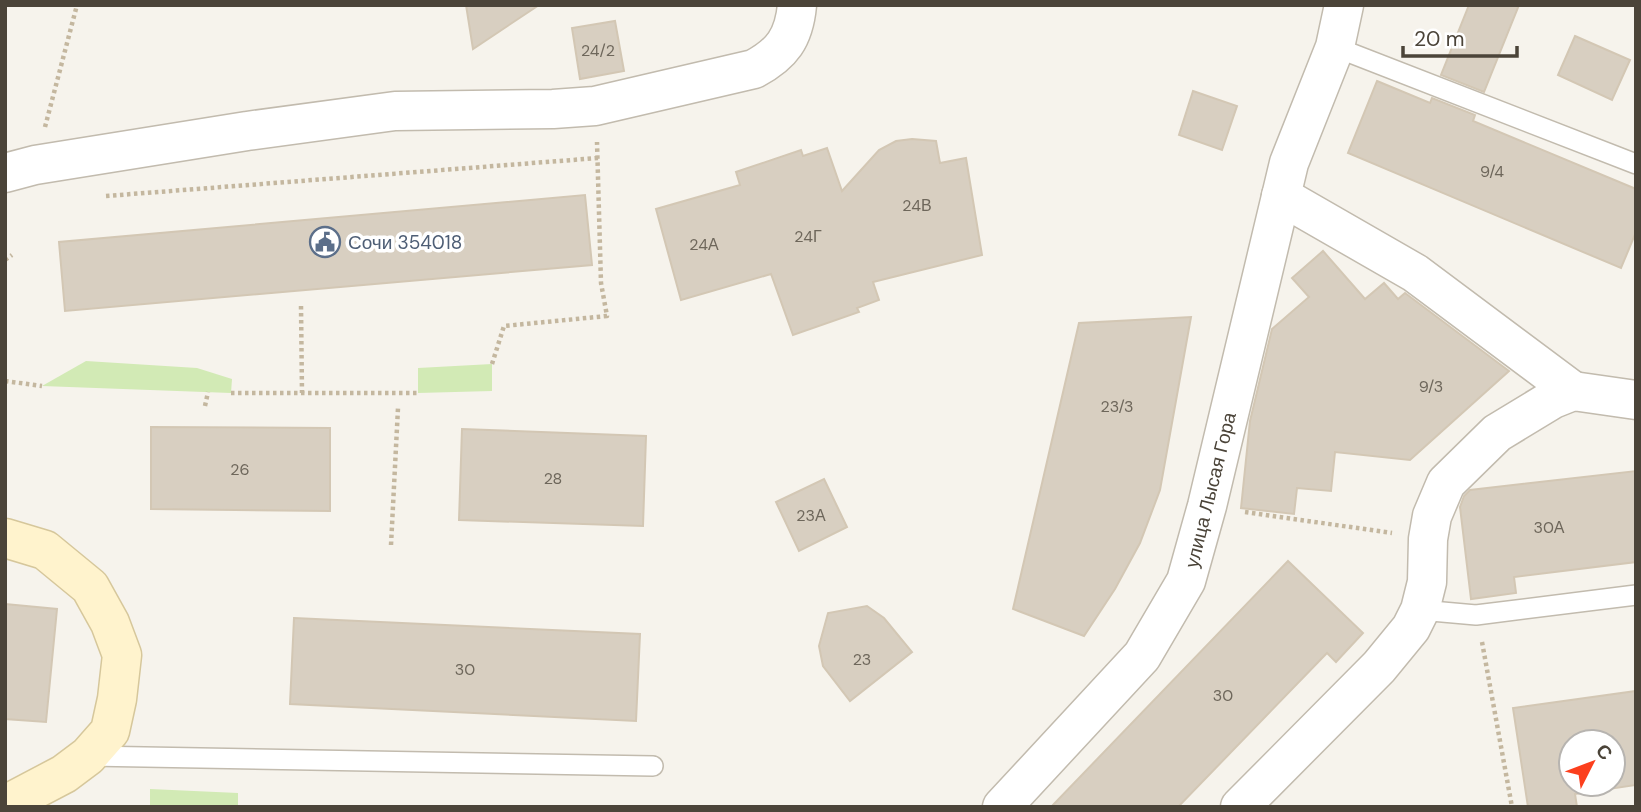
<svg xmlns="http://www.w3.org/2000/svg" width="1641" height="812" font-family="'DM Sans',sans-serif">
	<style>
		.green { fill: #d2eab5 }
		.building { fill: #d8cfc1; stroke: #d3c7b4; stroke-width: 2; fill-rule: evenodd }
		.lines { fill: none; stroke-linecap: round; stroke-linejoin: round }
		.lane-casing { stroke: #c2bbae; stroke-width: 22 }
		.street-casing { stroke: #c2bbae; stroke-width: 41 }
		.secondary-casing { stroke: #d6c79b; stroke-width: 41 }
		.path { stroke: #c4b79f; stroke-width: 4.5; stroke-dasharray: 3.5 3.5; stroke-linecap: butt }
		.lane { stroke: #fff; stroke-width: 19 }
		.street { stroke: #fff; stroke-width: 38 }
		.secondary { stroke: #fff3cd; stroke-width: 38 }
		.labels { text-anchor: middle; stroke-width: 7; stroke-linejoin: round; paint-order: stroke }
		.number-label { font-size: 16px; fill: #6e675b }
		.service-label { font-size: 19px; fill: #4e5e75; stroke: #fff; text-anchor: start }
		.street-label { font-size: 19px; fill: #4b4439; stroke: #fff }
	</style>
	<rect width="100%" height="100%" fill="#f6f3ec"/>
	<g class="green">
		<polygon points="86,361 197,368 232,379 231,393 42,386"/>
		<polygon points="492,364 492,391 418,393 418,368"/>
		<polygon points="150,789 238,793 238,807 150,807"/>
	</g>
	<g class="building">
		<polygon points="466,5 539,5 473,49"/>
		<polygon points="1469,5 1519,5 1484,92 1441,75"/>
		<polygon points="615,21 624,71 580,79 572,28"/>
		<polygon points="1575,36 1630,60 1612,100 1558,75"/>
		<polygon points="1377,81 1430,103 1432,98 1475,115 1473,121 1636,189 1636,232 1621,268 1348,153"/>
		<polygon points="1193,91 1237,106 1222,150 1179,135"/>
		<polygon points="912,139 936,141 940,163 966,158 982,255 873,282 879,300 857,308 859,312 793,335 771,274 681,300 656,209 740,185 736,172 801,150 803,156 827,148 842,191 879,150 896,141"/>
		<polygon points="585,195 592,265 65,311 59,242"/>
		<polygon points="1323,251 1365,299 1384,283 1398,299 1405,293 1509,371 1410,460 1335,452 1331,491 1297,488 1294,514 1241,508 1250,421 1272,329 1309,297 1292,278"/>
		<polygon points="1191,317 1160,490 1140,543 1115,589 1084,636 1013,609 1079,323"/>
		<polygon points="151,427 330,428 330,511 151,509"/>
		<polygon points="462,429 646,436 643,526 459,520"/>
		<polygon points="1636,471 1636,562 1514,577 1516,593 1471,599 1460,507 1464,496 1470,490"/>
		<polygon points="824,479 847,527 799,551 776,502"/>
		<polygon points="1288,561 1363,633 1336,662 1327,653 1178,807 1051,807"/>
		<polygon points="5,604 57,609 46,722 5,719"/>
		<polygon points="867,606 884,618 912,652 850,701 823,666 819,646 828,613"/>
		<polygon points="294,618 640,634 636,721 290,704"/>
		<path d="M1636,691v94l-61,9 2,13h-49l-15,-99zM1571,742h42v42h-42z"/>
	</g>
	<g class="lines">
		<g class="lane-casing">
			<g id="lane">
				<polyline points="1335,47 1636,164"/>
				<polyline points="1420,610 1476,615 1636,595"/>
				<polyline points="89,756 653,766"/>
			</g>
		</g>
		<g class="street-casing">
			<g id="street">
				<path d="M5,173l30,-8 212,-34 148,-20 158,-2 42,-3 159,-37c28,-15 40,-31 43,-64"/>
				<polyline points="1281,196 1415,273 1573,391"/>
				<polyline points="1002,807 1142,656 1186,581 1207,506 1289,163 1335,47 1344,5"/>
				<polyline points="1240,807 1379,667 1411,628 1420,610 1427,582 1428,539 1432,516 1446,483 1497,433 1553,399 1573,391 1636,400"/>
			</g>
		</g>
		<g class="secondary-casing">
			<polyline id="secondary" points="5,538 45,550 90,587 110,623 122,655 117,699 110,731 88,756 64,774 5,805"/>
		</g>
		<g class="path">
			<polyline points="45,127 77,5"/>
			<polyline points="106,196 598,158"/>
			<polyline points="5,260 12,255"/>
			<polyline points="301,306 302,393"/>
			<polyline points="492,364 504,326 607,316 601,283 597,142"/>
			<polyline points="5,381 42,386"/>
			<polyline points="231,393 418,393"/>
			<polyline points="205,406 208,392"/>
			<polyline points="1245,512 1392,533"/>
			<polyline points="391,545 398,408"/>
			<polyline points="1482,642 1512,807"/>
		</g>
		<use href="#lane" class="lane"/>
		<use href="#street" class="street"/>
		<use href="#secondary" class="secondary"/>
	</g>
	<defs>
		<g id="civic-ring" transform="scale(1.575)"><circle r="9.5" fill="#fff" stroke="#5c6f8a" stroke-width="1.5"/><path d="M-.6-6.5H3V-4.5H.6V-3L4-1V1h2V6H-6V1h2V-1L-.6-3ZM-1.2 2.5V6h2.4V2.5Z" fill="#5c6f8a"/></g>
	</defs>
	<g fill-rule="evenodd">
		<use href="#civic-ring" x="325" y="242"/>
	</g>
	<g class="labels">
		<g class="number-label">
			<text x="598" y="56">24/2</text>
			<text x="1492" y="177">9/4</text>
			<text x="917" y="211">24В</text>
			<text x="808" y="242">24Г</text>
			<text x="704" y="250">24А</text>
			<text x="1431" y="392">9/3</text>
			<text x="1117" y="412">23/3</text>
			<text x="240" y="475">26</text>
			<text x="553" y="484">28</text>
			<text x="811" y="521">23А</text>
			<text x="1549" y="533">30А</text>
			<text x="862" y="665">23</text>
			<text x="465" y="675">30</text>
			<text x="1223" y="701">30</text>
		</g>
		<g class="service-label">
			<text x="348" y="249">Сочи 354018</text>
		</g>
		<g class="street-label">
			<text transform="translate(1210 490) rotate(-76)" y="7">улица Лысая Гора</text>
		</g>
	</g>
	<rect width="1641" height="812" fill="none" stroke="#4b4439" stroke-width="14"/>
	<g transform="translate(1592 763) rotate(48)"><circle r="33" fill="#ffffff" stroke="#b7b4b0" stroke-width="2"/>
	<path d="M0-5L12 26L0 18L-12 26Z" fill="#fc3f1d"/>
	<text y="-10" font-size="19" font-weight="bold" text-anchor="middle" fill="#4b4439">С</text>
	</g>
	<path d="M1403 46v10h114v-10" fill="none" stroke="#4b4439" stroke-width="3.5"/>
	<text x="1414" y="46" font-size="21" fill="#4b4439" stroke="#ffffff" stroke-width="5" paint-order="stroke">20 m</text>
</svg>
